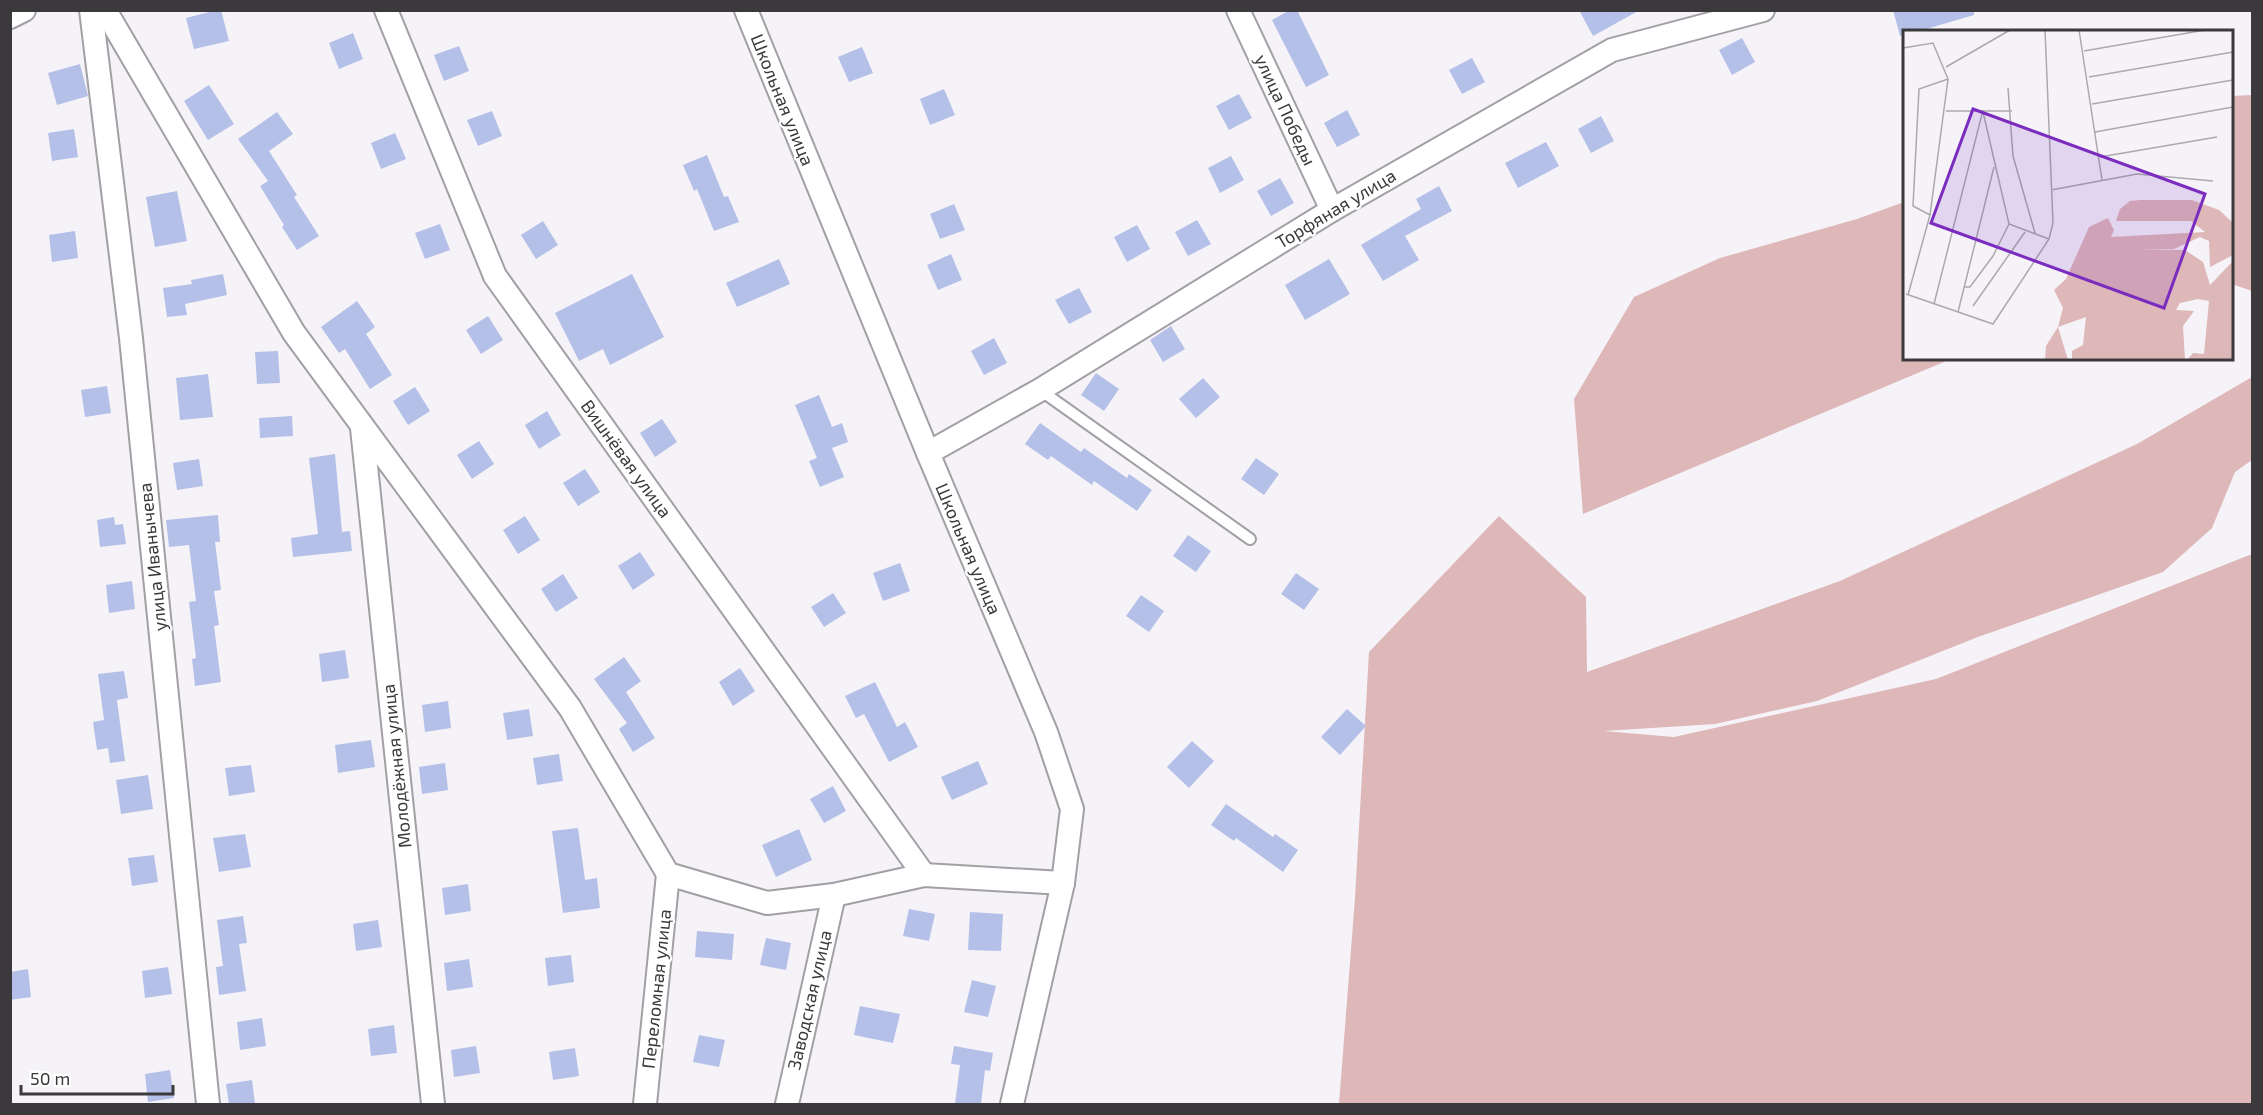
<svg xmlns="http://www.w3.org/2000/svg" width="2263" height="1115" font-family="'Exo 2',sans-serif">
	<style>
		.green { fill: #deb7b8 }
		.building { fill: #b5c0e8 }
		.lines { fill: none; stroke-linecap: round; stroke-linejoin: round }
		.service-casing { stroke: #a29fa5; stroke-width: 14 }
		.minor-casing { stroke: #a29fa5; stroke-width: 26 }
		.service { stroke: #fff; stroke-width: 10 }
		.minor { stroke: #fff; stroke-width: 22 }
		.labels { text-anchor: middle; stroke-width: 4.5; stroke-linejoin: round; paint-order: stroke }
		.street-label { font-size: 18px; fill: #3b393c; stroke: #fff }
		.inset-road { fill: none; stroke: #aba9ad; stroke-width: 1.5 }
		.view { fill: #7b2cbf; fill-opacity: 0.15; stroke: #7b2cbf; stroke-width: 3 }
		.inset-edge { fill: none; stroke: #3b393c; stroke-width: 3 }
	</style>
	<rect width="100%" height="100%" fill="#f5f3f8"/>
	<g class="green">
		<polygon points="2252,95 2252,291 2232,284 2232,96"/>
		<polygon points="1904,202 1904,358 1951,359 1583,514 1574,399 1634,297 1720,258 1857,219"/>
		<polygon points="2252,377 2252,460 2235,472 2212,528 2163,572 1978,637 1817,701 1715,724 1604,731 1674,737 1936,679 2252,554 2252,1104 1339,1104 1355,898 1369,652 1499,516 1586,597 1587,672 1840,581 2137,444"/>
	</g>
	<g class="building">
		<polygon points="217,10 221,10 229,41 194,49 186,18"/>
		<polygon points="1290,10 1297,10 1329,75 1306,87 1272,20"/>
		<polygon points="1579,10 1640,10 1593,36"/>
		<polygon points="1893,10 1974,10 1974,15 1916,32 1905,32 1905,35 1900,36"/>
		<polygon points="353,33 363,59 339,69 329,43"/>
		<polygon points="1742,38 1755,62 1732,75 1719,50"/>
		<polygon points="459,46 469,71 444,81 434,55"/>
		<polygon points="862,47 873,73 849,82 838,57"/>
		<polygon points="1472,58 1485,82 1462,94 1449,70"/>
		<polygon points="80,64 88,96 57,105 48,73"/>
		<polygon points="209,85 234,124 208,140 184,101"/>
		<polygon points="944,89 955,115 930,125 920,99"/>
		<polygon points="1239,94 1252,118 1229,130 1216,106"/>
		<polygon points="1347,110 1360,135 1337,147 1324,123"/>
		<polygon points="492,111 502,136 478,146 467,120"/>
		<polygon points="277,112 293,134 269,151 297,195 294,197 319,236 297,250 282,227 284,225 260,186 268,181 238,139"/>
		<polygon points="1601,116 1614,141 1591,153 1578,129"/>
		<polygon points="74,129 78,157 52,161 48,133"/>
		<polygon points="395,133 406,159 381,169 371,143"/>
		<polygon points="1546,142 1559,166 1518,188 1505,163"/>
		<polygon points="707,155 724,197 728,196 739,222 714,231 697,189 694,191 683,165"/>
		<polygon points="1231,156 1244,180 1220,193 1208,168"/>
		<polygon points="1280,178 1294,203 1271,216 1257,191"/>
		<polygon points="1439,186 1452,211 1405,236 1419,260 1383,281 1361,245 1421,209 1416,199"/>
		<polygon points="177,191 187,241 155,247 146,197"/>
		<polygon points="954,204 965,230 940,239 930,214"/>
		<polygon points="1197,220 1211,244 1188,256 1175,232"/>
		<polygon points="543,221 558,245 536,259 521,235"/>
		<polygon points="440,224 450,250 425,259 415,233"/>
		<polygon points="1137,225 1150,249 1127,262 1114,237"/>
		<polygon points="75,231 78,258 52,262 49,235"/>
		<polygon points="951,254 962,280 938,290 927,265"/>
		<polygon points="779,259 790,284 737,307 726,283"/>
		<polygon points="1329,259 1350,294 1305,320 1285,285"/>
		<polygon points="223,274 227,295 185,304 187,315 167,317 163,288 192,284 191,280"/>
		<polygon points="632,274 664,337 610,365 603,349 579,361 555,313"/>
		<polygon points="1079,288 1092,312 1069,324 1055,300"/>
		<polygon points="357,301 375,327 366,334 392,375 370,389 345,349 339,353 321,327"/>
		<polygon points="488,316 503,340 481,354 466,330"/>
		<polygon points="1171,326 1185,349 1163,362 1150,340"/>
		<polygon points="994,338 1007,363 984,375 971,351"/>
		<polygon points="278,351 280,383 257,384 255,352"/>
		<polygon points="1096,373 1119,389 1104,411 1081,395"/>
		<polygon points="208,374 213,417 180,420 176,378"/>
		<polygon points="1203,378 1220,397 1196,418 1179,399"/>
		<polygon points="107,386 111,413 85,417 81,390"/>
		<polygon points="415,387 430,411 408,425 393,401"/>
		<polygon points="819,395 832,427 842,423 848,442 832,448 844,477 820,487 809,461 817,458 795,405"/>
		<polygon points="547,411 561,435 539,449 525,425"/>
		<polygon points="292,416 293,436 260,438 259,418"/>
		<polygon points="662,419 677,442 655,457 640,433"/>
		<polygon points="1040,423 1081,452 1084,448 1127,478 1129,474 1152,490 1137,511 1094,481 1092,485 1051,456 1048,460 1025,444"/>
		<polygon points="479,441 494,464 472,479 457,455"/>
		<polygon points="335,454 342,532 350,531 352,551 293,557 291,538 318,534 309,458"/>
		<polygon points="1256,458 1279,474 1264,495 1241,479"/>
		<polygon points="199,459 203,486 177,490 173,463"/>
		<polygon points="585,469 600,492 578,506 563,483"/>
		<polygon points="218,515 220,542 215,542 221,590 214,591 219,625 214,626 221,682 195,686 192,659 196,658 189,602 196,601 189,545 169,547 166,520"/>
		<polygon points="525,516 540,540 518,554 503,530"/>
		<polygon points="114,517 115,525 123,524 126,544 100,547 97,520"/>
		<polygon points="1188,535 1211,551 1196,572 1173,556"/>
		<polygon points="640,552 655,575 633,590 618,566"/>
		<polygon points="900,563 910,591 883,601 873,573"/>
		<polygon points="1296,573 1319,589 1304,610 1281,594"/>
		<polygon points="563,574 578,598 556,612 541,589"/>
		<polygon points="132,581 135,609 109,613 106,585"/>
		<polygon points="833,593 846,613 824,627 811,607"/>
		<polygon points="1141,595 1164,611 1149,632 1126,616"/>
		<polygon points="345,650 349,678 322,682 319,654"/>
		<polygon points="624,657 641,681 626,692 655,738 633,752 619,729 627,723 594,679"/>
		<polygon points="740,668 755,691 733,706 719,682"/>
		<polygon points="124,671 128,698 117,700 125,761 110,763 108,748 97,750 93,722 104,720 98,674"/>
		<polygon points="875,682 897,727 905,722 918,747 889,762 864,714 856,718 845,696"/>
		<polygon points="448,701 451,728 425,732 422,705"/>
		<polygon points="529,709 533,736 507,740 503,713"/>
		<polygon points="1347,709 1366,726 1340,755 1321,737"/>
		<polygon points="371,740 375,767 338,773 335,745"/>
		<polygon points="1192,741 1214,761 1189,788 1167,767"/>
		<polygon points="559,754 563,781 537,785 533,758"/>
		<polygon points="978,761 988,784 952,800 941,777"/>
		<polygon points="445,763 448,790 422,794 419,767"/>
		<polygon points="251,765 255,792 229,796 225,768"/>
		<polygon points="148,775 153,809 121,814 116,780"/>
		<polygon points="833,786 846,811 824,823 810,799"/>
		<polygon points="1226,804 1273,837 1275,834 1298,850 1283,872 1236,838 1234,841 1211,825"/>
		<polygon points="578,828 585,880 597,878 600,908 563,913 552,831"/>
		<polygon points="799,829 812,860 776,877 762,845"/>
		<polygon points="245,834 251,867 219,872 213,838"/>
		<polygon points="154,855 158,882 132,886 128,858"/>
		<polygon points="468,884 471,911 445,915 442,888"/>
		<polygon points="909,909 935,914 929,941 903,936"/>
		<polygon points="970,912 1003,914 1001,951 968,950"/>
		<polygon points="243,916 247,943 239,944 246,991 219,995 216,967 223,966 217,920"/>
		<polygon points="378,920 382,947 356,951 353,924"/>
		<polygon points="697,931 734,934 732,960 695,957"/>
		<polygon points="766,938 791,943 786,970 760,965"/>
		<polygon points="571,955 574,982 548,986 545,958"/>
		<polygon points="469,959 473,987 447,991 444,963"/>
		<polygon points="168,967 172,994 145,998 142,971"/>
		<polygon points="28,969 31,997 10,1000 10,972"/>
		<polygon points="972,980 996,986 988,1017 964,1012"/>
		<polygon points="860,1006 900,1014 893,1043 854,1035"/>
		<polygon points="262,1018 266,1046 240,1050 237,1022"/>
		<polygon points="394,1025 397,1053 371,1056 368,1029"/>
		<polygon points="699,1035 725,1040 719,1067 693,1062"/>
		<polygon points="476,1046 480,1073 454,1077 451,1050"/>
		<polygon points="954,1046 993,1053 990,1071 985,1070 981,1104 955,1104 960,1065 951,1064"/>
		<polygon points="575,1048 579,1076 553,1080 549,1052"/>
		<polygon points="170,1070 174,1098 148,1102 145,1074"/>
		<polygon points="252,1080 255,1104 229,1104 226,1084"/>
	</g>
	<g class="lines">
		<g class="service-casing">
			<polyline id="service" points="1040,390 1250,539"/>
		</g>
		<g class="minor-casing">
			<g id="minor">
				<polyline points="91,10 131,338 208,1104"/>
				<polyline points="105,10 294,333 570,708 668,874 767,903 834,895 924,875 1063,883"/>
				<polyline points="386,10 495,276 924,875"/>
				<polyline points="746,10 928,453 1046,732 1072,809 1063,883 1012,1104"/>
				<polyline points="1238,10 1332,210"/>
				<polyline points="10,17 24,10"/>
				<polyline points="362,428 433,1104"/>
				<polyline points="928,453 1040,390 1332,210 1612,50 1763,10"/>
				<polyline points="645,1104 668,874"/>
				<polyline points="787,1104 834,895"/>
			</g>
		</g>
		<use href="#service" class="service"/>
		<use href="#minor" class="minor"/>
	</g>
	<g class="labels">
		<g class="street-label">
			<text transform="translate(782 100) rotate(68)" y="6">Школьная улица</text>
			<text transform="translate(1285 110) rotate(65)" y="6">улица Победы</text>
			<text transform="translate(1336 209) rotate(-31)" y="6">Торфяная улица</text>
			<text transform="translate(626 459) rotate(54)" y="6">Вишнёвая улица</text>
			<text transform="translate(968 549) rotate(67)" y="6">Школьная улица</text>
			<text transform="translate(153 557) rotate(-96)" y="6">улица Иванычева</text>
			<text transform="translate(397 766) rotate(-96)" y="6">Молодёжная улица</text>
			<text transform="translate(657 989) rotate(-84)" y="6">Переломная улица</text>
			<text transform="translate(810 1000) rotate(-77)" y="6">Заводская улица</text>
		</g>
	</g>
	<g transform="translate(1903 30)">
		<rect width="330" height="330" fill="#f5f3f8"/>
		<path d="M237,170h52l27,10 13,12 1,33 -23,12 -1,-26 -9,-4 -26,12h-39l50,1 18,12 7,23 23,-24v99h-46l6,-7 11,1 5,-53 -11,-2 -18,4 -4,7 18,1 -11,15 2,34h-113v-9l11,-6 3,-28 -28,10 10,33h-23l1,-14 12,-19 5,-19 -9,-18 12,-11 23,-52 19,-9 6,12 -3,7 94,-5 -14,-11h-75l4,-12 10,-8z" fill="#deb7b8"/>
		<path class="inset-road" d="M176,0l23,150M0,18l30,-5 15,36 -18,136 -22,80M181,21l121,-21M43,37l64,-37M186,47l144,-25M105,58l5,68 22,77M189,74l141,-24M43,81h66M80,82l26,112 40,15M192,102l138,-25M197,127l117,-20M148,160l86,-16 76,7M27,185l-17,-9 6,-117 29,-10M61,257h6l23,-31 16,-32M3,264l87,30 56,-85 4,-16 -8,-193M31,274l49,-194M70,276l52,-74M55,282l36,-145"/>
		<path class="view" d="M70,79l232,85 -41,114 -233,-85z"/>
		<rect width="330" height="330" class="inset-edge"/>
	</g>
	<rect width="2263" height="1115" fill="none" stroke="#3b393c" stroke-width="24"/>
	<path d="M21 1085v9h152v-9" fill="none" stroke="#3b393c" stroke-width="3"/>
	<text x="30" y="1085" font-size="18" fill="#3b393c" stroke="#ffffff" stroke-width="4.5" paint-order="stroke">50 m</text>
</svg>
